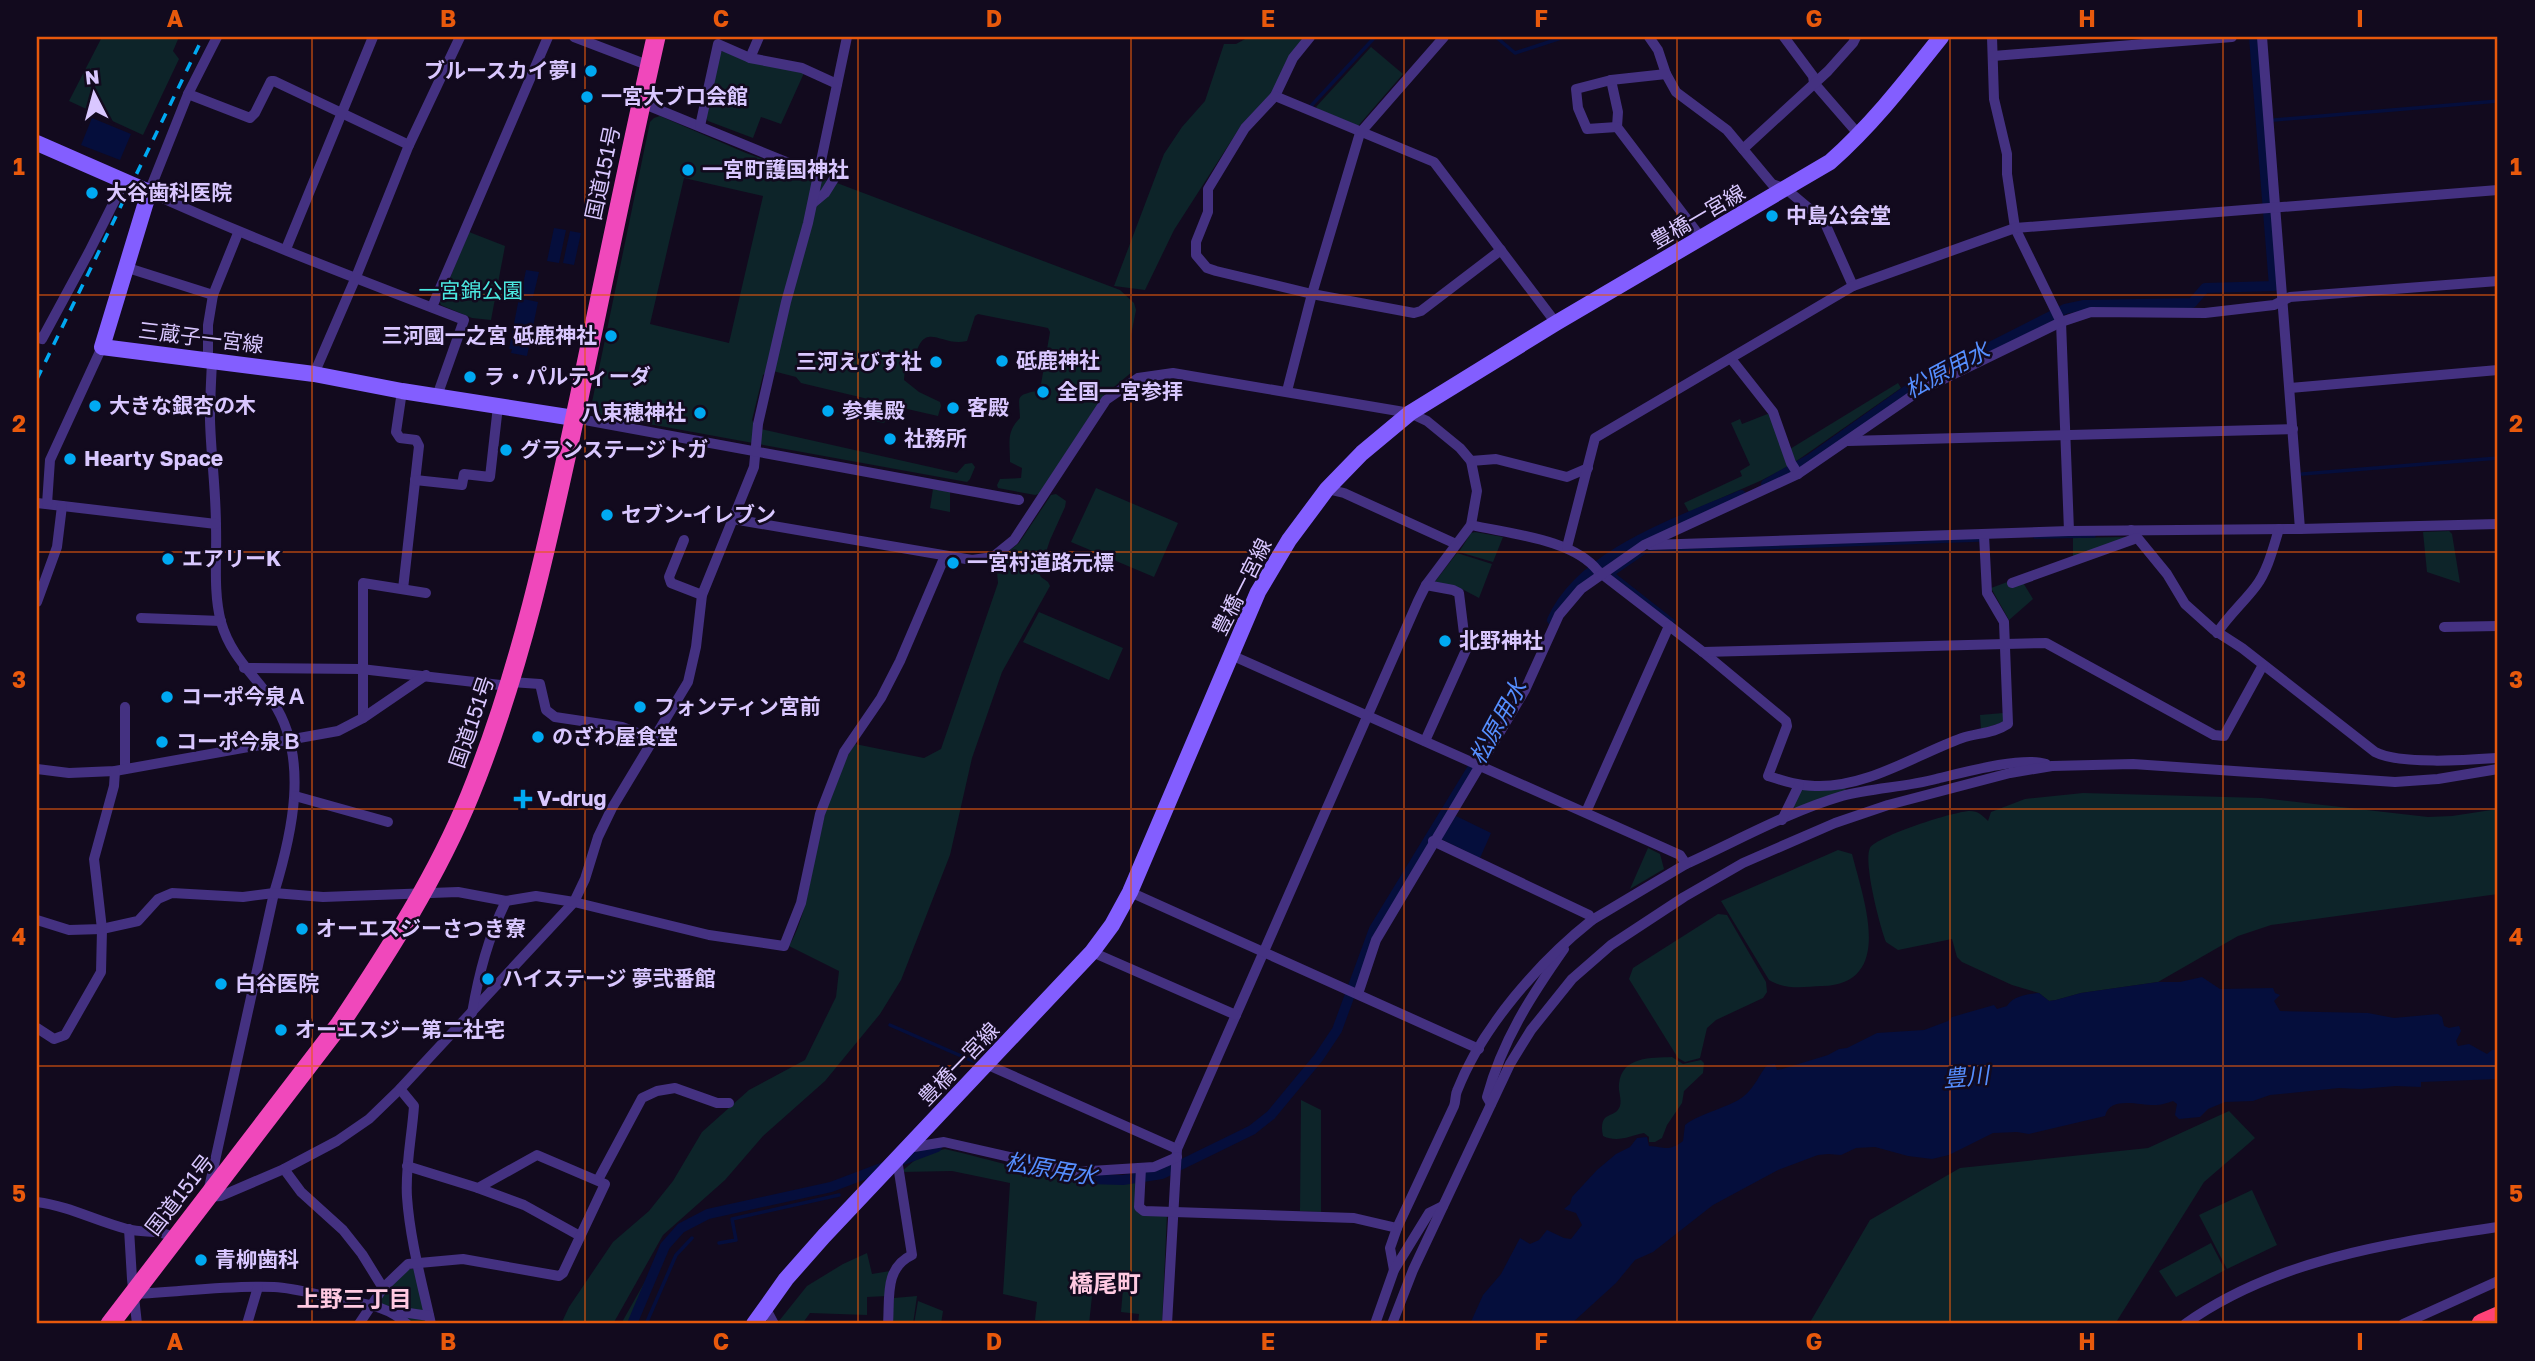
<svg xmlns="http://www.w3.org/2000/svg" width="2535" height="1361" font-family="'Golos Text','Noto Sans JP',sans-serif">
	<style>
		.green { fill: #0d2429; fill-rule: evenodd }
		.water { fill: #050e3c }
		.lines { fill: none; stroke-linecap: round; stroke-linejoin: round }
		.stream { stroke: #050e3c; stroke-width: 3.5 }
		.canal { stroke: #050e3c; stroke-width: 10 }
		.minor { stroke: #443181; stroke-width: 10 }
		.secondary { stroke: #835eff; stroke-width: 16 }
		.trunk { stroke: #f048bb; stroke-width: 19 }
		.motorway { stroke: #ff4277; stroke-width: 21 }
		.rail { stroke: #00a9f2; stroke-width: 3.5; stroke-dasharray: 10 9; stroke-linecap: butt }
		.grid { fill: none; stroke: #e8590c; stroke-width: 2; stroke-opacity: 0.55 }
		.poi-dot { fill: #00a9f2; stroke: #120a1e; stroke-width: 2.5 }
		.labels { text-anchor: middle; stroke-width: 5; stroke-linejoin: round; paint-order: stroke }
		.poi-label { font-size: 21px; font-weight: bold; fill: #d9c7ff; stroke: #120a1e; text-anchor: start }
		.street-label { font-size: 21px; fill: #d9c7ff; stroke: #120a1e }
		.park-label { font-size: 21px; fill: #4be8e0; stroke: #120a1e }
		.water-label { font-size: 23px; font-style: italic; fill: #558eff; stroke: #120a1e }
		.neighbourhood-label { font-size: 23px; font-weight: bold; fill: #ffc9e1; stroke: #120a1e }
		.quarter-label { font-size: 24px; font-weight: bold; fill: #ffc9e1; stroke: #120a1e }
		.neatline { fill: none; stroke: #e8590c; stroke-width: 2.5 }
		.grid-label { font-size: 23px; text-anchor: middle; font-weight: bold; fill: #e8590c }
	</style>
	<rect width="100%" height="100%" fill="#120a1e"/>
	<g class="green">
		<polygon points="102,37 179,37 173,51 179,59 143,135 69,101"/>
		<polygon points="1249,37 1304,37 1271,94 1242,124 1174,230 1145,290 1114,286 1164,154 1182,127 1205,101 1224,44 1236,44"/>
		<polygon points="1371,47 1403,74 1358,126 1318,109 1316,107"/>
		<polygon points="724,51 804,73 781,124 761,117 753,138 708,121 706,118 719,52"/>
		<path d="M660,116l86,37 67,24 24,6 283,107 14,13 2,7 -5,25 1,37 -29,24 -64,98 -4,1 -37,-7 -1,-3 3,-6 21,-1 1,-10 -12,-6c0,-19 -4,-30 10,-44 -1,-24 -5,-22 20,-28l10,-58 -2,-4 -70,-14 -3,2 -8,25c-27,7 -43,-24 -53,20l-9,5 -1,14 15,12 21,10 1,4 -3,10 -44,-10 -3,2 -4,13 -4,2 -12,-3 -2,-3 1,-16 -2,-2 -67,-16 -5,-6 -27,-7 -6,5 -11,45 4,8 201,45 8,-9 7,-1 3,4 -5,12 -3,3 -373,-68 -3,-7 59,-285 4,-4zM684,178l79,18 -34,147 -79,-19z"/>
		<polygon points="469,232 505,246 491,320 472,318 441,305 440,302"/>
		<polygon points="1898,383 1901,388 1795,462 1790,449"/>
		<polygon points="1770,413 1789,466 1760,481 1689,512 1684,503 1742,476 1740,471 1750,465 1731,423 1740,419 1742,424"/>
		<polygon points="1096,488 1178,523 1154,577 1071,542"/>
		<polygon points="933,489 950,492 950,512 930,508"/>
		<path d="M1056,494l10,7 -1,6 -15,33 -11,33 2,4 7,5 2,4 -48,86 -30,86 -22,97 -49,125 -21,34 -55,67 -62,55 -38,44 -62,55 -50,89h-52l8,-17 44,-65 36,-31 24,-30 29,-49 47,-42 56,-30 31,-63 3,-26 -50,-25c12,-20 17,-45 22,-68 9,-43 18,-97 44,-134l69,14 17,-9 57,-166 -2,-22 23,-18 32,-48z"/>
		<polygon points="2449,531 2452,534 2460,583 2427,572 2423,532"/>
		<polygon points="1475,532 1503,537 1493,562 1459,552 1471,533"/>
		<polygon points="2124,537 2127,539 2073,557 2073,538"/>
		<polygon points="1457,553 1492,564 1479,598 1462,589 1434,583"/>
		<polygon points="2010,581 2022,581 2033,599 2009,620 1991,588"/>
		<polygon points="1039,612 1123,648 1109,680 1023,642"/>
		<polygon points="2003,713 2004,722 1981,729 1980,715"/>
		<polygon points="1846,787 1845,791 1795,810 1793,807 1801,790"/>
		<path d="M2083,793l179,5 166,19 24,-1 46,-7v85l-227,31 -33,11 -80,46 -77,11 -25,7 -7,1 -10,-8 -27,-8 -50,-23 -5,-5 -5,-18 -54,11 -12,-8c-6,-15 -23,-80 -16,-94 7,-12 85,-37 100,-37 8,0 12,4 18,10l3,-9 34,-13z"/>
		<polygon points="1648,848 1660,854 1664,869 1630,889"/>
		<path d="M1838,850l14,4c11,44 44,130 -30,132 -19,1 -36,4 -53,-6l-48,-79z"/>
		<polygon points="1718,914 1727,915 1766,982 1767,992 1763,998 1716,1020 1707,1028 1700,1058 1685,1062 1678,1058 1629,979 1633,968"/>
		<path d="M1672,1057l11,7 18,-4 3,3 -1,10 -19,18 -2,12 -15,22 -5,13 -7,4h-6v-5l-5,-4c-15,3 -26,10 -41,3 -5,-27 12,-16 17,-30 2,-7 -2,-15 -1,-22 3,-28 32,-26 53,-27z"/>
		<polygon points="1301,1100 1321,1110 1321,1212 1300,1211"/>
		<polygon points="2229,1111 2255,1138 2204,1182 2115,1324 1809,1324 1870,1220 1960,1168 2148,1148"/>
		<path d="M945,1149c57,13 136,40 193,32l-1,27 30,6 -5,110h-24l1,-10 -18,-2 2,-23 -30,-2 -4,37 -54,-4 2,-18 -34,-8 7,-111 -58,-12 -51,1 20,-17z"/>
		<polygon points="2252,1190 2277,1245 2227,1269 2199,1215"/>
		<polygon points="2211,1243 2225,1270 2176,1297 2159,1271"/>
		<polygon points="867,1253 872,1274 890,1271 887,1296 867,1297 867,1315 810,1313 802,1324 780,1324 779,1321 807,1286 843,1264"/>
		<polygon points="408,1269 414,1269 429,1324 411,1324 380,1304 380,1299"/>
		<polygon points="652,1269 628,1324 621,1324"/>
		<polygon points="917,1296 913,1324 891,1324 894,1298"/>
		<polygon points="918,1301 943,1311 941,1324 914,1324"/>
	</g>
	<g class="water">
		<polygon points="92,118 131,134 120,160 81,145"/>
		<polygon points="554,228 566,230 559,263 547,261"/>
		<polygon points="570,231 581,233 574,265 563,263"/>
		<polygon points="526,270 539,272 533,297 521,295"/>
		<polygon points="519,298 538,302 527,356 511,353 512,349 509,349"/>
		<polygon points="1456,816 1491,833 1480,858 1441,839"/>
		<path d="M2202,977l18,12 53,-1 2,5 5,2 -6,6 6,10 88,2 26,5 44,-4 4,3 2,9 5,2 10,-2 2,5 -5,10 2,5 11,-2 18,10 5,-4h6v29l-77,3v5l-25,-1 -36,3 -21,-1 -69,7 -17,6 -28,1 -17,7 -8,8 -21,2 -4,-4 2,-11 -4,-3c-6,2 -12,4 -17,4 -15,1 -46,-10 -51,11l-76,18 -12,-2 -24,1 -44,22 -17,4 -24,-3 -33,-9 -19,1 -15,7 -13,-1 -10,1 -40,15 -65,35 -60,47 -18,8 -19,23 -45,41h-101l13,-29 18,-21 19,-36 10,6 9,-4 8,-10 17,8 7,1 11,-14 -6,-12 -12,-4 6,-5 2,-7 25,-27 19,-16 14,-7 7,-9 10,-1 2,9c17,1 19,6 34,-5l2,-16c15,-12 46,-18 59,-29 11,-9 15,-21 23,-31l8,-1 2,6 5,-1 46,-14 11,-6 8,-1 30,-15 47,-3 24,-9 4,-4 42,-12 3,4 10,-3c6,-10 21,-12 32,-13l10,8 7,-1 25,-7 77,-11h22z"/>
	</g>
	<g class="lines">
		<g class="stream">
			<polyline points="1496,37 1515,53 1564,37"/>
			<polyline points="1310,107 1375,37"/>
			<polyline points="2274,120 2498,101"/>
			<polyline points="2302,474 2498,458"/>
			<polyline points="2035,537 2094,536"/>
			<polyline points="1673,621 1613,574 1645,552 1979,540"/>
			<polyline points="890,1025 975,1062"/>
			<polyline points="719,1243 736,1240 732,1219 839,1195"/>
			<polyline points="646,1324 676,1255 692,1238"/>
		</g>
		<g class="canal">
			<polyline points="1766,484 1810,459 1913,386 2065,309 2084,305 2192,303 2205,288 2274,286 2254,37"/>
			<path d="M1552,620c30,-67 127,-98 189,-125"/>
			<polyline points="1066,1174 1088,1179 1123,1180 1162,1174 1252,1130 1271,1115 1319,1057 1337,1030 1374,929 1495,731"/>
			<polyline points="632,1324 665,1246 681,1228 708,1214 831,1187 937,1147"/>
		</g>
		<g class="minor">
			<path d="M217,37l-29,57 -39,98c103,47 209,87 315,128l-27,76"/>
			<polyline points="574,37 650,66"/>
			<polyline points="1310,37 1293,58 1275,96 1245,128 1208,189 1208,212 1196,242 1196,255 1207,268 1216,271 1312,294 1414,313 1421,311 1501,250"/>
			<polyline points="1649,37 1658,50 1666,74 1676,92 1727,130 1772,184 1786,189 1824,221 1853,286"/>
			<polyline points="1784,37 1813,76 1814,83 1860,136"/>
			<polyline points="1992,37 1994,99 2007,154 2007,174 2015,228 2061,322 2069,531"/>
			<polyline points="2262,37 2300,529"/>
			<polyline points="1993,56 2232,37"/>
			<polyline points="750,58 759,37"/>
			<polyline points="1611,80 1618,112 1617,127 1702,239"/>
			<polyline points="188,94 250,118 255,113 271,81 274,81 409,145"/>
			<polyline points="1275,96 1434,162 1556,323"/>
			<polyline points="642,103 818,175"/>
			<polyline points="700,126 718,44 750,58 802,68 837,84"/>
			<polyline points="1617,127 1587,129 1578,108 1576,89 1611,80 1666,74"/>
			<polyline points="1743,149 1828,71 1853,43 1856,37"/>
			<polyline points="813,203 825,193 835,177"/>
			<polyline points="286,249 373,37"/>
			<polyline points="128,268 213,295"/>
			<polyline points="432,307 548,37"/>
			<polyline points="37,337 42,339 89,252 125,180"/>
			<polyline points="1732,360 1773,412 1791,463 1798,474"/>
			<polyline points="208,361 208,325 213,295 238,233"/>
			<path d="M212,362c-1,19 -2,39 -2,58 1,36 6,71 6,107 1,31 -3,65 5,95 10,35 33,52 52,80 37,56 19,132 1,191l-67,304 14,-1 63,-27 53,-28 32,-22 31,-30 174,-187 11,-23 13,-42 14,-29 76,-126 8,-35 6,-52 52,-128 4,-43 28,-122 22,-79 39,-186"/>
			<polyline points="314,374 356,277 409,145 460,37"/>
			<polyline points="2290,388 2498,370"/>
			<polyline points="402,391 396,432 400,438 416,440 419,446 403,589"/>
			<polyline points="1287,391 1312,294 1360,133 1444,37"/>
			<polyline points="574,418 1019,500"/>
			<polyline points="1848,441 2293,429"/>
			<polyline points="1471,461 1496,459 1567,477 1588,468"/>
			<polyline points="415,480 462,485 464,474 490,477 498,406"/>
			<polyline points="1327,489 1344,493 1456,544"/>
			<polyline points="37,503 216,524"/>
			<polyline points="47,504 50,460 102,347"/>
			<polyline points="733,519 972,560 993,557 1014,540 1106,400 1138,378 1173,373 1410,413 1427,421 1460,448 1471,461 1477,491 1471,525 1426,585 1418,601 1177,1149 1167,1324"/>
			<path d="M1471,525c39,9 102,14 127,46l105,81 83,69 1,5 -19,50c16,5 31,10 47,10 52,2 100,-31 147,-48 15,-5 33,-5 46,-14l-4,-102 -17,-29 -3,-58"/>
			<path d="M2131,530l36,44 18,30 29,26 28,18 133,104c25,13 94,8 123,6"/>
			<polyline points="684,540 669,577 671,583 702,595"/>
			<polyline points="1650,545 2069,531 2300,529 2498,524"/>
			<polyline points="1567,547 1595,438 1853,286 2015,228 2498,190"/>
			<polyline points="2012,583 2137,538"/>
			<polyline points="37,602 57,547 62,506"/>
			<polyline points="141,618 221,621"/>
			<polyline points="2444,627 2498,626"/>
			<path d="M2217,633c12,-18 27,-31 39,-47 12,-16 17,-38 23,-57"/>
			<polyline points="1703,652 2046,643 2214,735 2224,736 2263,665"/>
			<path d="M1231,655l449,200 6,9c51,-23 102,-52 156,-68 31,-8 64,-9 94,-17 25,-6 87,-23 110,-15"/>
			<polyline points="244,668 361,669 509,686"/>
			<polyline points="511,682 540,684 546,710 555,717 622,727 653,739"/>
			<polyline points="125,707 125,769"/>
			<polyline points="363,718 363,583 426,593"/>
			<polyline points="1425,741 1466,650 1459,593 1453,590 1426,585"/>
			<polyline points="37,769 69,773 115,771 338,731 363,718 426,675"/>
			<polyline points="295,796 388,822"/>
			<polyline points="1586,812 1669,626"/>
			<polyline points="1782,820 1799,785"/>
			<polyline points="1433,841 1589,915 1592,920 1686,864"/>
			<polyline points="1130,892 1479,1049"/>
			<polyline points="37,920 69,930 102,929 138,921 158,899 172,893 243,897 274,893 323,897 458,892 506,901 536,896 574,902 709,935 784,946 801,903 820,814 844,752 881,698 900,661 945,556"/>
			<polyline points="1092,952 1236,1015"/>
			<polyline points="1358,994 1376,940 1525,690 1559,615 1581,589 1644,545 1798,474 1919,391 2061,322 2091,312 2205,313 2274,305 2290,297 2498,281"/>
			<path d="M472,1013c7,-40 16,-75 34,-112"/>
			<polyline points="37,1028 54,1039 65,1035 101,972 102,929 94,859 114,786 115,771"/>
			<polyline points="988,1065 1177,1149"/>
			<path d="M400,1089l14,17c-2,30 -9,61 -7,91 3,43 15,86 24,127"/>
			<path d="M1491,1104l-4,-7c15,-56 44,-101 77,-148"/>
			<polyline points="908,1148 944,1142 1075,1172 1154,1167 1177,1157"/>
			<polyline points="1141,1168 1139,1207 1144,1211 1354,1218 1397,1228"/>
			<polyline points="284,1169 301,1192 343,1230 362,1254 383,1288"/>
			<polyline points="598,1180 642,1098 657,1091 675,1088 717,1103 729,1103"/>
			<polyline points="478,1188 524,1205 580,1236"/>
			<path d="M37,1202c32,4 59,19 90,27 19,5 29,-1 48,9"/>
			<polyline points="129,1229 132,1279 137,1324"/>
			<path d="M1394,1270l-4,-22 7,-20 57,-122c2,-5 1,-11 3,-15 25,-64 82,-129 135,-171"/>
			<path d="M134,1294c47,-2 94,-9 140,-7 22,1 43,8 64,12 26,5 49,6 69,25"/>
			<polyline points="765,1307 774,1324"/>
			<polyline points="395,1313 402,1312 429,1316"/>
			<polyline points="247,1324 258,1287"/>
			<polyline points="359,1324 383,1288 408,1264 463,1259 559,1276 563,1273 605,1184 537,1155 478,1188 407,1166"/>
			<path d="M888,1324c2,-26 -4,-56 24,-69l-15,-96"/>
			<polyline points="1375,1324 1394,1270 1429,1213 1443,1206"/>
			<polyline points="1392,1324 1413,1270 1510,1064 1531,1030 1572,979 1611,945 1684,897 1743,863 1835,823 1888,805 2010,773 2052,766 2133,764 2395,782 2438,779 2498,769"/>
			<path d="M2185,1324c91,-65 205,-81 313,-97"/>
			<polyline points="2403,1324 2498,1281"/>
		</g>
		<g class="secondary">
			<polyline points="37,143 149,192 102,347 314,374 402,391 574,418"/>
			<path d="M754,1324l32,-45 38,-43 268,-284 20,-27 18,-33 128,-300 31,-52 38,-51 35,-36 48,-40 146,-90 274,-161c42,-37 76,-81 111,-125"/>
		</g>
		<path class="trunk" d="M110,1324l230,-300c48,-72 97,-148 130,-229 52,-128 80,-262 109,-397 25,-120 50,-241 77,-361"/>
		<polyline class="motorway" points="2482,1324 2498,1317"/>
		<polyline class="rail" points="37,379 203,37"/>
	</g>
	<path class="grid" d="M312,37v1287M585,37v1287M858,37v1287M1131,37v1287M1404,37v1287M1677,37v1287M1950,37v1287M2223,37v1287M37,295h2461M37,552h2461M37,809h2461M37,1066h2461"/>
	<g class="poi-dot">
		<circle cx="591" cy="71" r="7"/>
		<circle cx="587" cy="97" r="7"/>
		<circle cx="688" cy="170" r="7"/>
		<circle cx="92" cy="193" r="7"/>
		<circle cx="1772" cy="216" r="7"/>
		<circle cx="611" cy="336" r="7"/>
		<circle cx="1002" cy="361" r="7"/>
		<circle cx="936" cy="362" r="7"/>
		<circle cx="470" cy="377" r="7"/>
		<circle cx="1043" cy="392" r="7"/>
		<circle cx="95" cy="406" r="7"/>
		<circle cx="953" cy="408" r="7"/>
		<circle cx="828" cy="411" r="7"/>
		<circle cx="700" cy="413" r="7"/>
		<circle cx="890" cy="439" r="7"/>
		<circle cx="506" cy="450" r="7"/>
		<circle cx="70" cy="459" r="7"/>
		<circle cx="607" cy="515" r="7"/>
		<circle cx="168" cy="559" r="7"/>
		<circle cx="953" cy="563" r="7"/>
		<circle cx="1445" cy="641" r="7"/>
		<circle cx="167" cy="697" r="7"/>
		<circle cx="640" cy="707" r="7"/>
		<circle cx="538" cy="737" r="7"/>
		<circle cx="162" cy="742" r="7"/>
		<path d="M519.5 788.5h7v7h7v7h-7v7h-7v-7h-7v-7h7z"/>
		<circle cx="302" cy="929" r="7"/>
		<circle cx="488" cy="979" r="7"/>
		<circle cx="221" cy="984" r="7"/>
		<circle cx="281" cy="1030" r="7"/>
		<circle cx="201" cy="1260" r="7"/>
	</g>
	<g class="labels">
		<g class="poi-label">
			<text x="577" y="78" text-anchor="end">ブルースカイ夢I</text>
			<text x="601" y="104">一宮大ブロ会館</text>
			<text x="702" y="177">一宮町護国神社</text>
			<text x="106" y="200">大谷歯科医院</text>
			<text x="1786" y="223">中島公会堂</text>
			<text x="597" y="343" text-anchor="end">三河國一之宮 砥鹿神社</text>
			<text x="1016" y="368">砥鹿神社</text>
			<text x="922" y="369" text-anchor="end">三河えびす社</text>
			<text x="484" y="384">ラ・パルティーダ</text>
			<text x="1057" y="399">全国一宮参拝</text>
			<text x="109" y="413">大きな銀杏の木</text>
			<text x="967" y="415">客殿</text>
			<text x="842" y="418">参集殿</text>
			<text x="686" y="420" text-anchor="end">八束穂神社</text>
			<text x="904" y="446">社務所</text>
			<text x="520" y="457">グランステージトガ</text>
			<text x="84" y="466">Hearty Space</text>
			<text x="621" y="522">セブン-イレブン</text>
			<text x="182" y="566">エアリーK</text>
			<text x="967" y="570">一宮村道路元標</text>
			<text x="1459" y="648">北野神社</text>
			<text x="181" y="704">コーポ今泉Ａ</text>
			<text x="654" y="714">フォンティン宮前</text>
			<text x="552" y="744">のざわ屋食堂</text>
			<text x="176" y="749">コーポ今泉Ｂ</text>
			<text x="537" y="806">V-drug</text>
			<text x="316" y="936">オーエスジーさつき寮</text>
			<text x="502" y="986">ハイステージ 夢弐番館</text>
			<text x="235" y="991">白谷医院</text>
			<text x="295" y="1037">オーエスジー第二社宅</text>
			<text x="215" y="1267">青柳歯科</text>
		</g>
		<g class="street-label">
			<text transform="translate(603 173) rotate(-78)" y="7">国道151号</text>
			<text transform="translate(1698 217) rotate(-30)" y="7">豊橋一宮線</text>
			<text transform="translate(201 338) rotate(7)" y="7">三蔵子一宮線</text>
			<text transform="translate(1242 587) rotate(-63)" y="7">豊橋一宮線</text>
			<text transform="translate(472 722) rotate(-71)" y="7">国道151号</text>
			<text transform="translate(959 1064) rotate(-46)" y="7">豊橋一宮線</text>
			<text transform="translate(180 1195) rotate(-52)" y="7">国道151号</text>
		</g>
		<g class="park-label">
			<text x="471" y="298">一宮錦公園</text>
		</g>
		<g class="water-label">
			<text transform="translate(1947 370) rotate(-28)" y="8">松原用水</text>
			<text transform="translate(1498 722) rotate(-61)" y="8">松原用水</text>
			<text transform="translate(1966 1077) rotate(-5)" y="8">豊川</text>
			<text transform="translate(1051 1169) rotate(10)" y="8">松原用水</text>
		</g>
		<g class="neighbourhood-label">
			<text x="354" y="1307">上野三丁目</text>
		</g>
		<g class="quarter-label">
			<text x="1105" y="1292">橋尾町</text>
		</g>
	</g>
	<rect width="2535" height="1361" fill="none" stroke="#120a1e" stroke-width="77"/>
	<g transform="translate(94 94) rotate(354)" stroke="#120a1e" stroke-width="5" paint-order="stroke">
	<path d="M0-5L12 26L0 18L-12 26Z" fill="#d9c7ff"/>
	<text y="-10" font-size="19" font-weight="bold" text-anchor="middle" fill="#d9c7ff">N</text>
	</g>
	<rect x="38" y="38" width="2458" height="1284" class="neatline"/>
	<g class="grid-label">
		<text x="175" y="27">A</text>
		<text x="448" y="27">B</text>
		<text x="721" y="27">C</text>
		<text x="994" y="27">D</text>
		<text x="1268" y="27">E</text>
		<text x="1541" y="27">F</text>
		<text x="1814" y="27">G</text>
		<text x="2087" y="27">H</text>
		<text x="2360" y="27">I</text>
		<text x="19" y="175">1</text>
		<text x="2516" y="175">1</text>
		<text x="19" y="432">2</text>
		<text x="2516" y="432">2</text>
		<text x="19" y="688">3</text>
		<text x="2516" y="688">3</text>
		<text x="19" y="945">4</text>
		<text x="2516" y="945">4</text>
		<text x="19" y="1202">5</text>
		<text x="2516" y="1202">5</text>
		<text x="175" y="1350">A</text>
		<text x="448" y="1350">B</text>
		<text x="721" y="1350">C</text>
		<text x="994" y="1350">D</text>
		<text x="1268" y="1350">E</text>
		<text x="1541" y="1350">F</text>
		<text x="1814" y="1350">G</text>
		<text x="2087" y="1350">H</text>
		<text x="2360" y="1350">I</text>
	</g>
</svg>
